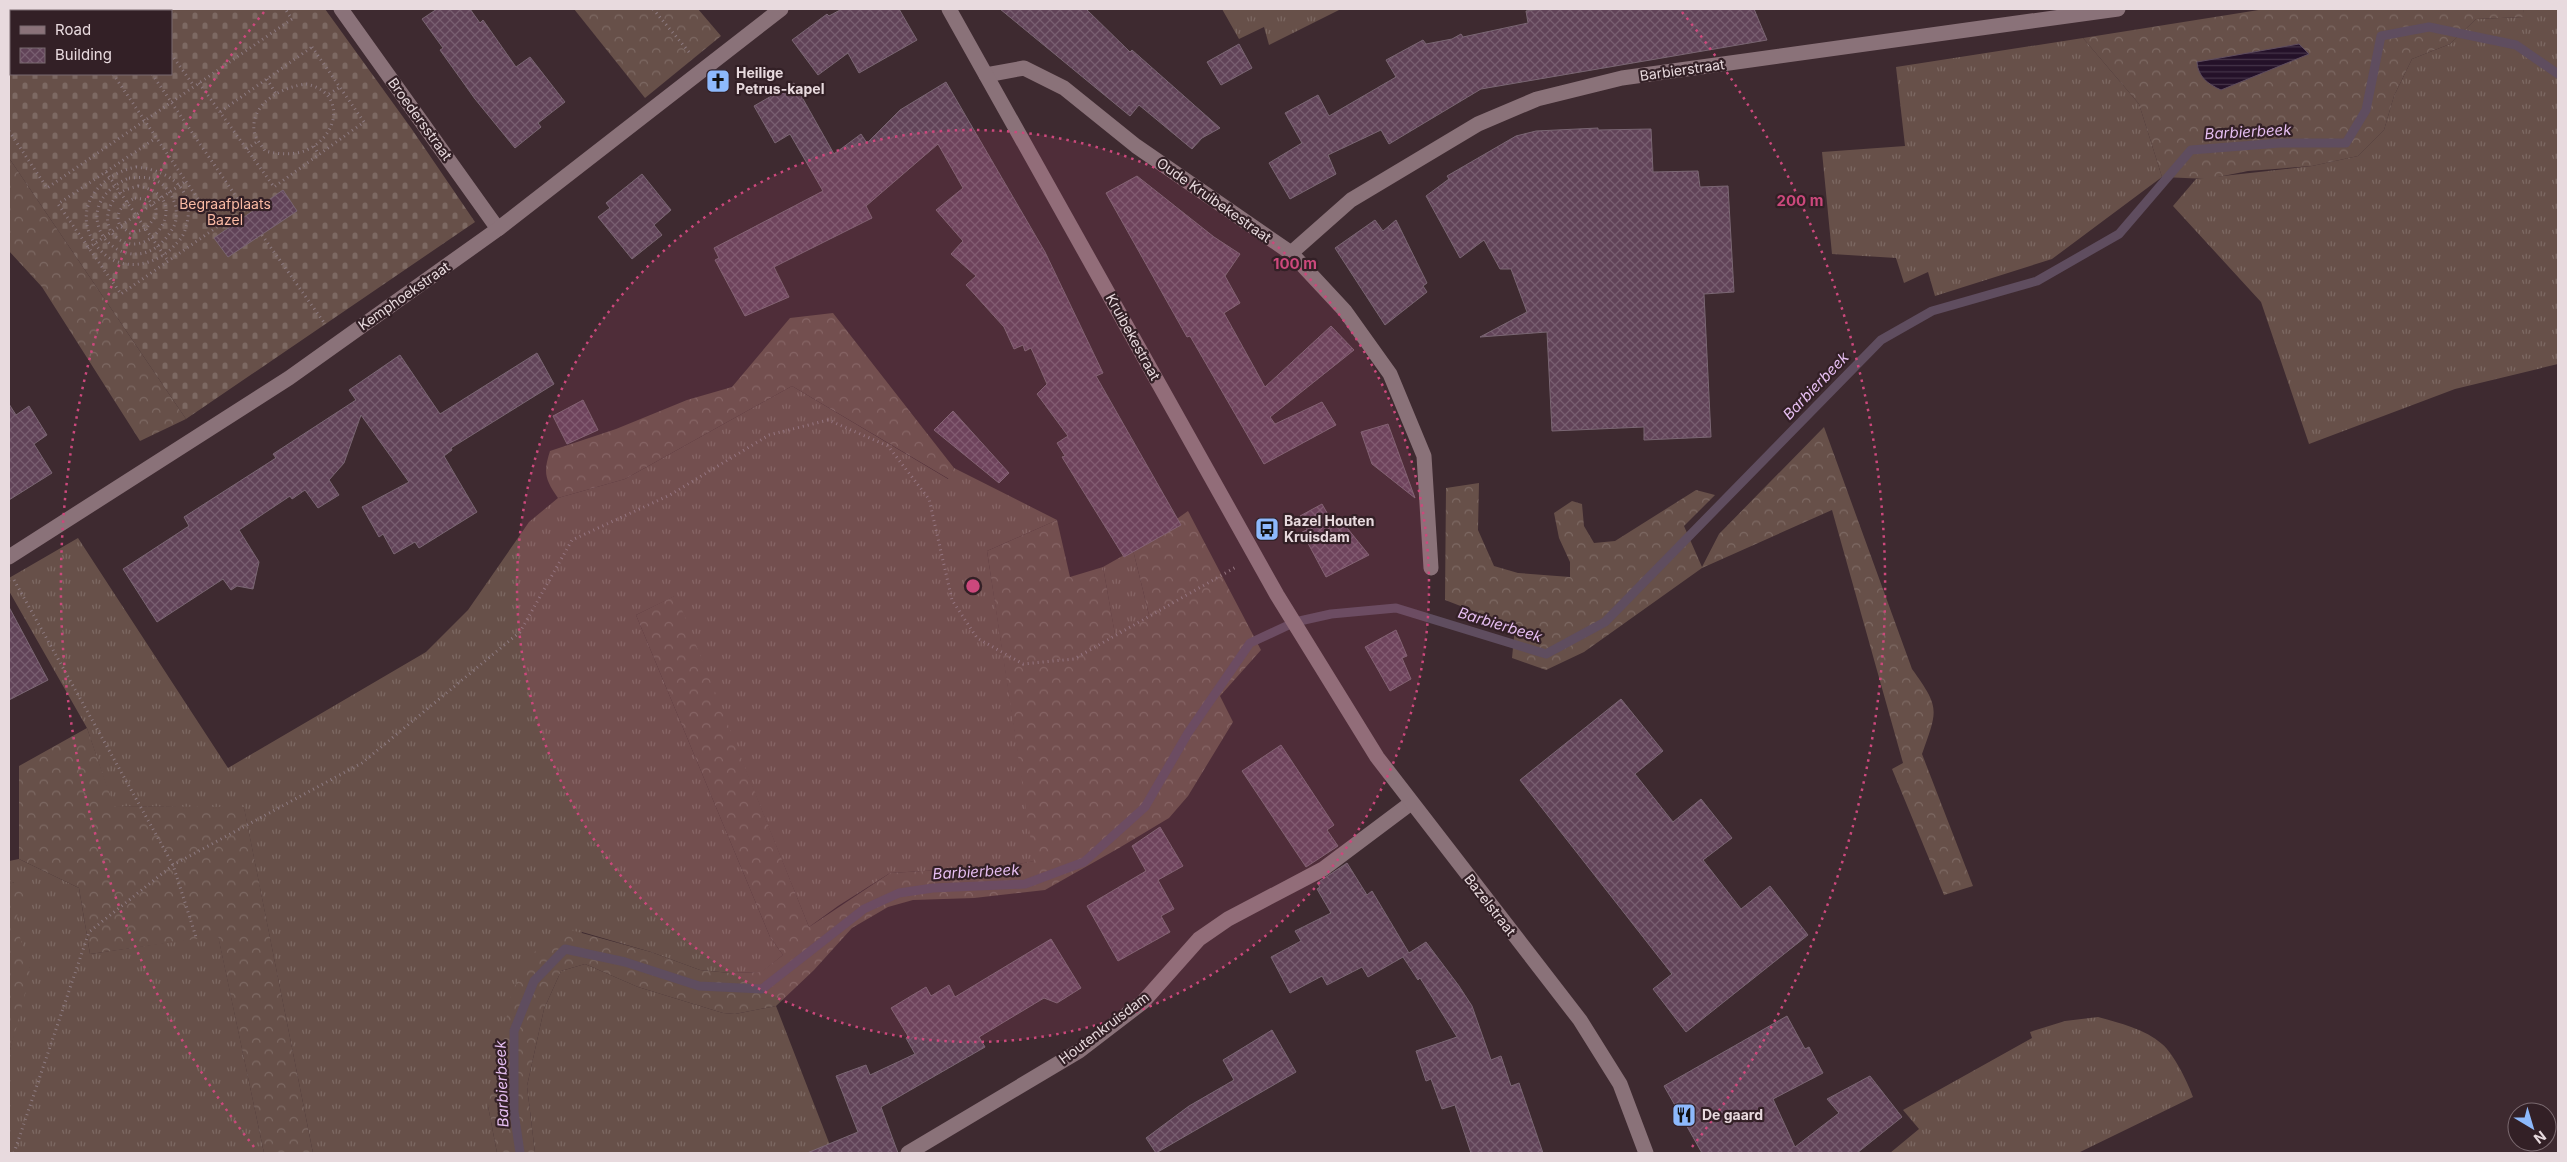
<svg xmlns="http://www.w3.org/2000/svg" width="2567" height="1162" font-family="Inter,sans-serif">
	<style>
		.grass { fill: url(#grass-tufts) }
		.forest { fill: url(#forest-crowns) }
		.cemetery { fill: url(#cemetery-stones); fill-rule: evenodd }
		.water { fill: url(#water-rules); stroke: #5f4d5f }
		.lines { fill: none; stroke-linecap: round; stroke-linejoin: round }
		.stream { stroke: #5f4d5f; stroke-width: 9 }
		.building { fill: url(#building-cross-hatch); stroke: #7a6673 }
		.path { stroke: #8d7b81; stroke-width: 3; stroke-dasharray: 1 4; stroke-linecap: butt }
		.street { stroke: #8a7279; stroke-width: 15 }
		.secondary { stroke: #8a7279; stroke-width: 15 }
		.ring { fill: none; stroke: #cc487c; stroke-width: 2.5; stroke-dasharray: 2.5 5 }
		.labels { text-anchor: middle; stroke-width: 4.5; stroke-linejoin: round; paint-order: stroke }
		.street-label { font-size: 14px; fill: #e8dade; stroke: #332026 }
		.poi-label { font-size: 14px; font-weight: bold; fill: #e8dade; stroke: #332026; text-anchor: start }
		.park-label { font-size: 14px; fill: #fbbaa4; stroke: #332026 }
		.water-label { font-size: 15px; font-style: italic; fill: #e6bef1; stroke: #332026 }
		.centre { fill: #cc487c; stroke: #332026; stroke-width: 2.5 }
		.ring-label { font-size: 15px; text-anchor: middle; font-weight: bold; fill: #cc487c; stroke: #332026; stroke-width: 4.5; stroke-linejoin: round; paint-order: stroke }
	</style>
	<defs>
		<pattern id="grass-tufts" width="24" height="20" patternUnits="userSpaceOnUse" patternTransform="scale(1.25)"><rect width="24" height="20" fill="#675049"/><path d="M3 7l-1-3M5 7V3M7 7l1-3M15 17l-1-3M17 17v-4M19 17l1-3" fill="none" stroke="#7d6963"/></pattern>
		<pattern id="forest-crowns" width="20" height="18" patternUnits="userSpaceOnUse" patternTransform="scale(1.25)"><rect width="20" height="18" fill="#675049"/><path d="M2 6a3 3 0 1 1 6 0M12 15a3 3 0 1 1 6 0" fill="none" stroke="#7d6963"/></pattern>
		<pattern id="cemetery-stones" width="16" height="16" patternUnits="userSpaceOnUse" patternTransform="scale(1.25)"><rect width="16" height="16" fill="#675049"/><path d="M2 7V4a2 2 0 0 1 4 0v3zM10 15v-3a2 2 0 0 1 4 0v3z" fill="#7d6963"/></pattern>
		<pattern id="water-rules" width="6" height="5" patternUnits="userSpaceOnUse" patternTransform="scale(1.25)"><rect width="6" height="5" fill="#241129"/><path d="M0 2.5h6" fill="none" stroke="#443348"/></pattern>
		<pattern id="building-cross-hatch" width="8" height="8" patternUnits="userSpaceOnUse" patternTransform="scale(1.25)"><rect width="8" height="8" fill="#614358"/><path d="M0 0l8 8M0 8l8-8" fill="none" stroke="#785e70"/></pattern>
	</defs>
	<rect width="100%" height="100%" fill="#3e2a30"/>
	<g class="grass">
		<polygon points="1222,9 1341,9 1269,45 1264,27 1239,39"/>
		<polygon points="2523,9 2558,9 2558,364 2455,389 2309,444 2261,302 2173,206 2196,179 2312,166 2358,156 2384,130 2394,96 2412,59 2450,44 2476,19 2524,17"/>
		<polygon points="2083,38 2139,104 2162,177 2052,259 1935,296 1928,272 1904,283 1896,258 1832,254 1822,152 1905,146 1896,67"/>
		<polygon points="792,386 948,479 954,468 1057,520 987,551 1035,861 1008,866 890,873 838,906 809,927 675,596 636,615 770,937 783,955 762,972 730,973 700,970 651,952 582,932 488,1106 497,1153 313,1153 244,808 113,806 87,728 9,591 9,578 78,538 228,768 426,652 468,610 529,522 558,498 625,479"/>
		<polygon points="1133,550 1149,615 1115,635 1103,567"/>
		<polygon points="19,859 79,888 90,954 218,935 264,1153 9,1153 9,1054 30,969 16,937 14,916 22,902 13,882 9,887 9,861"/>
		<polygon points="585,964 638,987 723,1013 735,1014 776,1006 833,1153 535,1153 527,1086 544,1009 561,971"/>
		<path d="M2098,1017c22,6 47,12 64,27 12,10 26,39 31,53l-115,56h-188l29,-24 -16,-19 129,-72 -2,-6 35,-11z"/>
	</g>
	<g class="forest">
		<polygon points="574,9 698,9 721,36 645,98"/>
		<polygon points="2265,9 2523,9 2525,17 2476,19 2450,44 2412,59 2394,96 2384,130 2358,156 2312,166 2248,171 2208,179 2162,177 2139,104 2083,38"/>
		<polygon points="9,158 186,419 140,441 42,287 9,251"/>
		<path d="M833,313l121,155 -5,11 -157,-93 -167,93 -67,19c-13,-19 -15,-25 -8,-47l66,-22 71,-29 45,-13 58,-69z"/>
		<path d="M1824,427l88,242c28,39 26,40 10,85l51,132 -29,9 -52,-126 11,-6 -71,-253 -130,58 -118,84 -38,18 -34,-12 3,-31 -70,-27 1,-112 33,-5 -1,47 16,36 24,7 52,4v-15l-11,-24 -5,-25 18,-12 10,3 2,22 10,17 21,-2 81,-51 19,5 -31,31 18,41 17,-33z"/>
		<polygon points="1188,511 1261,650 1220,696 1233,722 1188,796 1169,818 1119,848 1045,890 974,898 913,900 888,907 852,928 814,970 776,1006 735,1014 723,1013 638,987 585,964 561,971 544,1009 527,1086 535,1153 497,1153 488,1106 512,991 537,948 571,930 651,952 700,970 730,973 761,972 783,955 770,937 636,615 676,595 809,927 890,873 1008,866 1034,861 987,551 1057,520 1070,577 1103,567 1115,634 1149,615 1133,550"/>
		<polygon points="87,728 114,806 244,807 313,1153 264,1153 218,936 90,954 79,888 19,859 19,766"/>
		<path d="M12,882l23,14c-35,17 -10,45 -5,72 1,6 -18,77 -21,86v-167z"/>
	</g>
	<path class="cemetery" d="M9,9h316l86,119 64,94 -289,197 -177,-261zM11,11h160v63h-160z"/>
	<path class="water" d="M2299,44l10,10 -88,36c-13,-6 -23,-13 -24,-28z"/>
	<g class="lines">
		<polyline class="stream" points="520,1153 514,1112 514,1031 534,981 565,949 625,962 699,986 762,989 864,909 899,893 933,888 1025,884 1084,862 1145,807 1188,733 1250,643 1295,622 1331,614 1396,608 1546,654 1605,622 1881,340 1932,311 2037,281 2119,234 2191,150 2280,143 2346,143 2366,110 2381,36 2429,27 2516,45 2558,74"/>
	</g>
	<g class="building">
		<polygon points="437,9 470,9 480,23 483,20 516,67 530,57 565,102 538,123 541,127 515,148 475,99 440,50 443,48 422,19"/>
		<polygon points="842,9 899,9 917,40 859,73 848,53 818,75 792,40 827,14 829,16"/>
		<polygon points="1000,9 1086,9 1130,52 1132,50 1220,128 1202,138 1192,149 1139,105 1130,116"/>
		<polygon points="1543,9 1754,9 1767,40 1481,89 1389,144 1381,130 1328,155 1336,174 1290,199 1269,163 1302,143 1285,113 1318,95 1329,116 1396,77 1386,60 1423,40 1426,44 1452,39 1461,34 1463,37 1528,23 1526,11"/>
		<polygon points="1239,44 1252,68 1221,85 1207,62"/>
		<polygon points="946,82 1045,252 1103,373 1096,376 1181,525 1124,557 1062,457 1065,456 1057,443 1068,436 1037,394 1047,384 1031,348 1025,351 1023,345 1014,349 1004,327 966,285 976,276 951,254 963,241 936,210 963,188 938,144 866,206 872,218 774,267 789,297 745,316 715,260 719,258 714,248 823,191 790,134 775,143 754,106 794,83 834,154 861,134 867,143 900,110"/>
		<polygon points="1598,128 1598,130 1651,129 1653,172 1698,171 1700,187 1728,186 1734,292 1704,294 1711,437 1644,440 1644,427 1552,431 1547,332 1480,337 1527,312 1511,269 1500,269 1484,240 1460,258 1426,196 1449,179 1447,176 1516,136 1536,131"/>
		<polygon points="642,174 671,210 654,225 662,235 632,259 598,217 610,208 606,203"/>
		<polygon points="1137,176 1214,237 1240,254 1225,276 1240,303 1224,313 1265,387 1331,326 1354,350 1270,417 1275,424 1322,402 1336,425 1264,464 1190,336 1187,337 1106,193"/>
		<polygon points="283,190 297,211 228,257 214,238"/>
		<polygon points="1375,220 1383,231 1396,220 1427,283 1423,286 1427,292 1385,325 1335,248"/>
		<polygon points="537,353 554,384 451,448 452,450 444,456 477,512 419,548 415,542 394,554 383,534 379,537 362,507 409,482 361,415 344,463 329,480 339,495 318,508 305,490 292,499 290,496 239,530 259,562 253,589 237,586 231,590 223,579 157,622 123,569 189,526 184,517 276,458 273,454 356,400 349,390 400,355 440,414"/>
		<polygon points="583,400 598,430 567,444 553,416"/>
		<polygon points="9,404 16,415 29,406 47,435 34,444 52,473 9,500"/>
		<polygon points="953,411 1009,473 999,483 934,430"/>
		<polygon points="1388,424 1415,498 1372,464 1361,432"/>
		<polygon points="1322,504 1330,518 1334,515 1343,523 1369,555 1326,577 1302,532 1307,530 1300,516"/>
		<polygon points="9,607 48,680 9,700"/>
		<polygon points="1396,630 1407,656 1402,658 1411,679 1390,691 1365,647"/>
		<polygon points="1621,699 1663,751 1635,774 1673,822 1701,799 1732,838 1703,860 1741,909 1770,886 1808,935 1686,1032 1653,989 1672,974 1520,780"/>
		<polygon points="1281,745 1334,825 1327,830 1338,846 1306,867 1242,771"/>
		<polygon points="1160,827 1183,866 1158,880 1174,909 1161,916 1170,932 1118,961 1087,906 1146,871 1132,846"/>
		<polygon points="1347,863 1367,895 1372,891 1409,953 1426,942 1459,986 1472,1006 1491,1060 1501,1056 1511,1086 1519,1083 1543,1153 1471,1153 1455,1105 1442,1109 1431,1079 1426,1081 1416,1051 1457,1037 1420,978 1418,980 1403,957 1368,977 1362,967 1327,985 1322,976 1290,993 1271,957 1301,941 1295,931 1331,913 1317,889 1320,887 1317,883"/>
		<polygon points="1051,939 1081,988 1057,1003 1044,998 979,1037 985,1047 881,1107 898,1153 807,1153 858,1132 836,1076 866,1065 870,1075 915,1054 906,1038 908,1036 891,1008 926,987 931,996 949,985 955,997"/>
		<polygon points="1787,1016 1805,1049 1809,1047 1823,1073 1773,1099 1795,1147 1839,1113 1827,1099 1870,1076 1902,1117 1857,1153 1702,1153 1664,1086"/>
		<polygon points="1272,1030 1296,1072 1156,1153 1146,1138 1189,1106 1234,1080 1223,1060"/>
	</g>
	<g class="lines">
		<g class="path">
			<polyline points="70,9 71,11"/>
			<polyline points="106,9 107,11"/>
			<polyline points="140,9 142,11"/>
			<polyline points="653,9 689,52"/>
			<polyline points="27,11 31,9"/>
			<polyline points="9,24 11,22"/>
			<polygon points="312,47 364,122 274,187 220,112"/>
			<polyline points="171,54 194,86"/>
			<polyline points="113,74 217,227 121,294 58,204 156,138"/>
			<polyline points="152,74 248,214"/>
			<polyline points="267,79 276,94"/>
			<polyline points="199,83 220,112"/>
			<path d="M306,84c36,7 35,44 8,62 -15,10 -33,9 -49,5 -4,-6 -10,-13 -11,-20 -3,-29 29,-44 52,-47z"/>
			<polyline points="329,94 340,87"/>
			<polyline points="9,131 47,188 292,19 285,9"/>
			<polyline points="314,146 319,155"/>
			<polyline points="247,149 258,141"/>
			<path d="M136,167c38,4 63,26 48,66 -2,5 -6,9 -9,12 -19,21 -53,28 -74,6 -33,-35 -6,-76 35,-84z"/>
			<polyline points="106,172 168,261"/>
			<path d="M129,178c9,0 18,-2 26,2 17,7 27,32 18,48 -40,69 -121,-17 -44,-50z"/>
			<path d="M138,186c60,11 10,80 -22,51 -14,-11 -9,-34 4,-44 5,-4 12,-5 18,-7z"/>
			<path d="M135,198l14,2 7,9v7l-10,13 -16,4 -10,-7c-6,-14 3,-22 15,-28z"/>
			<polyline points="262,235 325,324"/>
			<polyline points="88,248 186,181"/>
			<polyline points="14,580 173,865 196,937"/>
			<polyline points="14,1153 89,932 173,865 362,763 520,632 572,540 670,495 769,435 828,420 888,446 929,499 952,600 977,638 1023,664 1074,659 1236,567"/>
		</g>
		<g class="street">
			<polyline points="341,9 498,229"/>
			<polyline points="986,75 1024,68 1064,88 1136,146 1291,253 1345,311 1390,374 1424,456 1431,568"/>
			<polyline points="1291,253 1351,200 1478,124 1537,99 1622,78 2118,9"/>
			<polyline points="9,557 289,378 498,229 781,9"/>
			<polyline points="908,1153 1079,1051 1143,1002 1199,939 1228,919 1323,869 1411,803"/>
		</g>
		<polyline class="secondary" points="949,9 1277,595 1377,757 1580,1020 1620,1084 1646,1153"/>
	</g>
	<circle cx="973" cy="586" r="456" fill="#cc487c" fill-opacity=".12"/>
	<g class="ring">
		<circle cx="973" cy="586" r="456"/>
		<path d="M254 1147A912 912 0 0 1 264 12M1682 12A912 912 0 0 1 1692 1147"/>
	</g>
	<defs>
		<g id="church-square" transform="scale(1.25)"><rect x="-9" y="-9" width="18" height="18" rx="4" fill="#8db9fc" stroke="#332026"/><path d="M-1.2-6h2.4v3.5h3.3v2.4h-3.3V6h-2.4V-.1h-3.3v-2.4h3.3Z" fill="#111"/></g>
		<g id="bus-square" transform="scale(1.25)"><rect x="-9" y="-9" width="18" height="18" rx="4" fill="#8db9fc" stroke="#332026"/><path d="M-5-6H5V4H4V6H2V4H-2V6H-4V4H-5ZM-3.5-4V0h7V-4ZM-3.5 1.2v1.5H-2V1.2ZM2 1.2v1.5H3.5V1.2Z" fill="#111"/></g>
		<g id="restaurant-square" transform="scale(1.25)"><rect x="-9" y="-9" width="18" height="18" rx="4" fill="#8db9fc" stroke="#332026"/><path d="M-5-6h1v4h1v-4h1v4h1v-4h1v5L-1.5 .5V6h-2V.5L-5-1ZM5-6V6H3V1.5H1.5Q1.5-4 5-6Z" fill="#111"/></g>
	</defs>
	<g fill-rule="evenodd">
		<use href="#church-square" x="718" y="81"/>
		<use href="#bus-square" x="1267" y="529"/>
		<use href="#restaurant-square" x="1684" y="1115"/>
	</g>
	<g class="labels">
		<g class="street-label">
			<text transform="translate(1682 70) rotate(-8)" y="5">Barbierstraat</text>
			<text transform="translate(420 119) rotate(54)" y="5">Broedersstraat</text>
			<text transform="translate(1214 200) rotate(35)" y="5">Oude Kruibekestraat</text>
			<text transform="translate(404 296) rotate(-35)" y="5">Kemphoekstraat</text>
			<text transform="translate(1133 337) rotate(61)" y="5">Kruibekestraat</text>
			<text transform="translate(1490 905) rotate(52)" y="5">Bazelstraat</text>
			<text transform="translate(1104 1028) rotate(-37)" y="5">Houtenkruisdam</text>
		</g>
		<g class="poi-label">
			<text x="736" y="78">Heilige<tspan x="736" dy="16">Petrus-kapel</tspan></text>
			<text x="1284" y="526">Bazel Houten<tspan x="1284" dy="16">Kruisdam</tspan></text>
			<text x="1702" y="1120">De gaard</text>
		</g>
		<g class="park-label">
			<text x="225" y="209">Begraafplaats<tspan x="225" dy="16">Bazel</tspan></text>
		</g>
		<g class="water-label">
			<text transform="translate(2248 132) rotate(-3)" y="5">Barbierbeek</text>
			<text transform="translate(1816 386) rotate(-46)" y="5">Barbierbeek</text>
			<text transform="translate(1500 625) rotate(17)" y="5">Barbierbeek</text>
			<text transform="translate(976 872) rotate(-3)" y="5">Barbierbeek</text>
			<text transform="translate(502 1084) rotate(-92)" y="5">Barbierbeek</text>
		</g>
	</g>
	<circle cx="973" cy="586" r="8" class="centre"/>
	<g class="ring-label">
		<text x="1800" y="206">200 m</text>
		<text x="1295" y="269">100 m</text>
	</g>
	<rect width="2567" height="1162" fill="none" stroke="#e8dade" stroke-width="20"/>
	<rect x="10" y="10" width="162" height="65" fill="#332026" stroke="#7b6a70"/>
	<rect x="20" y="26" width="25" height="8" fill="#8a7279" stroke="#7b6a70"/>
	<text x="55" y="35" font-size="15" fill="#e8dade">Road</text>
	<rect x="20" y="48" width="25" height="15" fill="url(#building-cross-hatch)" stroke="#7b6a70"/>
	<text x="55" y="60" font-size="15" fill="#e8dade">Building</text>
	<g transform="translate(2532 1127) rotate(142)"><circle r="24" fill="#332026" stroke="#7b6a70"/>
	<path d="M0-4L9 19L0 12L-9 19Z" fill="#8db9fc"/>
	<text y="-8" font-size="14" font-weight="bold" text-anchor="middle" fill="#e8dade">N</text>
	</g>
</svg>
